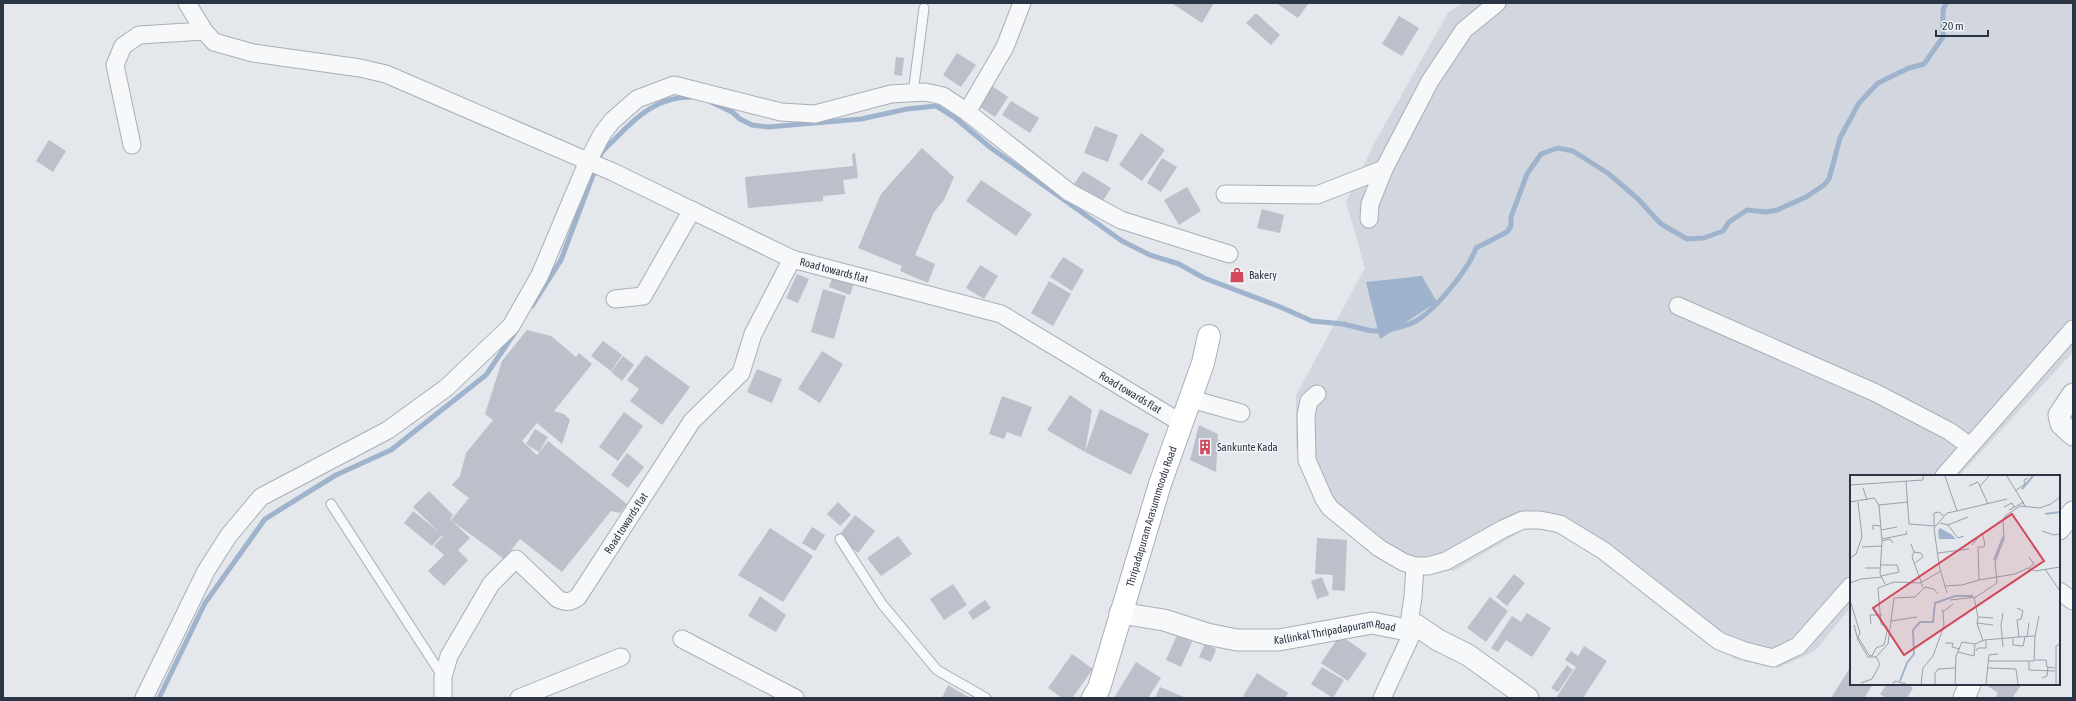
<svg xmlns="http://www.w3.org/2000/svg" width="2076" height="701" font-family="'Asap Condensed',sans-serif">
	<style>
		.built { fill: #d2d6de }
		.water { fill: #9fb4cc }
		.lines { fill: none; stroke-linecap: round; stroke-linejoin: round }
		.stream { stroke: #9fb4cc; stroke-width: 5 }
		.building { fill: #bbc0ca }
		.service-casing { stroke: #a9aeb7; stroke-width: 11 }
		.minor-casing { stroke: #a9aeb7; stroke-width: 19 }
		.tertiary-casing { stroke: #a9aeb7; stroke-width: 23 }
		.secondary-casing { stroke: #a9aeb7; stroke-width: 24 }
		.service { stroke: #f7f8fa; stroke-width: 9 }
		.minor { stroke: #f7f8fa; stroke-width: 17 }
		.tertiary { stroke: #f7f8fa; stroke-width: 21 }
		.secondary { stroke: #fff; stroke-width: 22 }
		.labels { text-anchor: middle; stroke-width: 3; stroke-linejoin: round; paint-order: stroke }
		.street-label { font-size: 11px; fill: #2b3445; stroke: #f4f6f9 }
		.poi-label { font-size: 11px; fill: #2b3445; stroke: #f4f6f9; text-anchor: start }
		.inset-river { fill: none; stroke: #9fb4cc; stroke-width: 2 }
		.inset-road { fill: none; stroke: #9a9fa9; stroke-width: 1 }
		.view { fill: #d1495b; fill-opacity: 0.15; stroke: #d1495b; stroke-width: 2 }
		.inset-edge { fill: none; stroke: #2b3445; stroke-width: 2 }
	</style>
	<rect width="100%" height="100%" fill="#e4e7ec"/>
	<polygon class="built" points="1463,3 2073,3 2073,352 1959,476 1851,476 1851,607 1815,651 1778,668 1735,659 1562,524 1535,523 1454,571 1396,568 1360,538 1317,487 1296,448 1296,395 1365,268 1346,202 1376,140 1448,13"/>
	<polygon class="water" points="1422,276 1437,302 1380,339 1366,282"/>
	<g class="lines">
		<g class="stream">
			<polyline points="711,102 732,112 740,119 752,125 768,127 861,119 907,109 936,106 955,118 991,148 1122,241 1150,255 1179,264 1204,278 1278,306 1312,321 1343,324 1372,331 1384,331"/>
			<path d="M598,159c3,-8 12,-15 18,-21 21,-22 43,-42 76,-41"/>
			<polyline points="532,306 561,260 596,167"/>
			<path d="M1392,329c8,-2 17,-4 24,-8 19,-11 53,-52 60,-73l31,-16 4,-6v-9l16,-43 14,-20 17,-6 15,3 36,23 29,25 23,25 26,15 17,-1 19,-7 6,-9 18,-12 19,2 11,-2 29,-13 18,-12 5,-6 11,-41 19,-35 19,-20 31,-15 15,-4 19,-27v-27l3,-7"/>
			<polyline points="159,698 205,603 265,519 336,475 391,450 486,375 516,331"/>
		</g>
	</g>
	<g class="building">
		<polygon points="1174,3 1214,3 1202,23 1173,4"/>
		<polygon points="1276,3 1309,3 1298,18"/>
		<polygon points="1256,13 1280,35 1271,45 1246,23"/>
		<polygon points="1399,16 1419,28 1402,56 1382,44"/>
		<polygon points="957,53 976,65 961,87 943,75"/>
		<polygon points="896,57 904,58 902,76 894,75"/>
		<polygon points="988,83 1008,97 995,117 974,103"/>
		<polygon points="1011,101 1039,118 1030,133 1002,115"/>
		<polygon points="1095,126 1118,135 1108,162 1084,153"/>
		<polygon points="1141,133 1165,150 1142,181 1119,165"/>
		<polygon points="49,140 66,151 53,172 36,161"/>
		<polygon points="922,148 954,177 944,200 934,212 915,255 935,264 928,283 900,271 902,266 858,248 881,194"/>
		<polygon points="855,153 858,178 843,180 845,194 823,196 823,201 748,208 745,177 853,166 852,154"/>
		<polygon points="1162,158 1177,167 1161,192 1147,183"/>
		<polygon points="1083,171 1111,188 1101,204 1072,187"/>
		<polygon points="981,180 1032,214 1016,236 966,201"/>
		<polygon points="1187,187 1201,211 1179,225 1164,200"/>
		<polygon points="1262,209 1284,215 1280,233 1257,228"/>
		<polygon points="1063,257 1084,270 1072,291 1050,277"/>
		<polygon points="980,265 998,276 984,299 966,288"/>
		<polygon points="797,274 809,279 798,303 786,298"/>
		<polygon points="833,275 854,283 850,295 829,287"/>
		<polygon points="1049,281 1071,294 1053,326 1031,313"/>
		<polygon points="823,289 846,296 834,339 811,332"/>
		<polygon points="527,330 551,336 576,357 579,353 592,364 554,411 564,414 570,420 562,444 537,423 522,441 537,455 548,441 627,504 620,513 611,511 562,572 520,539 504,559 451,520 469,498 452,485 460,476 466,453 493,420 485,414 502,361"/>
		<polygon points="603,341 622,355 611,371 591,356"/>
		<polygon points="822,351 843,364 820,403 798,389"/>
		<polygon points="646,355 690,387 662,425 630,401 639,389 627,380"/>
		<polygon points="623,356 634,365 622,381 611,372"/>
		<polygon points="757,369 782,379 772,403 747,392"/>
		<polygon points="1070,395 1092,410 1085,452 1047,430"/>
		<polygon points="1002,396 1032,407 1021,437 1007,432 1004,439 989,434"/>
		<polygon points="1100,409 1149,434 1131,475 1085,452"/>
		<polygon points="624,412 643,426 618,461 599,447"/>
		<polygon points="1199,425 1218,434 1216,472 1190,460"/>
		<polygon points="535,429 548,437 539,452 526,444"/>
		<polygon points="627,453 644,467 628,488 611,475"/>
		<polygon points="429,491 453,515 450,519 448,517 470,538 458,550 468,560 444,586 428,571 444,555 434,546 443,536 442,535 432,546 404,523 413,511 439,532 413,507"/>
		<polygon points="838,502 851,515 840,526 827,514"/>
		<polygon points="855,515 875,531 858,553 838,537"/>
		<polygon points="812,527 825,535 815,551 802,543"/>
		<polygon points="770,528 813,556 783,602 738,575"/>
		<polygon points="898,536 912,554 881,576 867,558"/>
		<polygon points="1317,538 1347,540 1345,591 1332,590 1333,575 1315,574"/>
		<polygon points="1514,574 1525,583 1507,606 1496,597"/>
		<polygon points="1322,577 1329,595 1317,599 1311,581"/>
		<polygon points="953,584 967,605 944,620 930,599"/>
		<polygon points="760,596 786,615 776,632 748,616"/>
		<polygon points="1490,597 1508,611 1486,642 1467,628"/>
		<polygon points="985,600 991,608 973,620 968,612"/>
		<polygon points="1527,613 1551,628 1532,657 1506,640 1498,652 1491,648 1512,616 1521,622"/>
		<polygon points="1177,635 1192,642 1181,667 1166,660"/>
		<polygon points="1340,635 1367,654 1348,681 1321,663"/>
		<polygon points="1205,644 1216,649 1211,662 1199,657"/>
		<polygon points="1584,646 1607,661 1583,698 1556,698 1576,667 1565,660 1571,651 1578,656"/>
		<polygon points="1072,654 1093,669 1072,698 1062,698 1048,688"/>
		<polygon points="1136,662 1161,678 1148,698 1114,698"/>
		<polygon points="1567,665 1573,670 1558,692 1551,688"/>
		<polygon points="1851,666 1851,684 1873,684 1864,698 1831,698"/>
		<polygon points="1322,667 1344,680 1333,698 1311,684"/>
		<polygon points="1257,673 1288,693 1285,698 1245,698 1243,696"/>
		<polygon points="1887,684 1907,684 1913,688 1907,698 1886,698 1880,694"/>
		<polygon points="1985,684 2022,684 2012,698 1995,698 1998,693"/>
		<polygon points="948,685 970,698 942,698"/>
		<polygon points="1160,687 1186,698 1155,698"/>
	</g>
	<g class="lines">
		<g class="service-casing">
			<g id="service">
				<polyline points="913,93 924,8"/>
				<polyline points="331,504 443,677"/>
				<polyline points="840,539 882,604 937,670 986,698"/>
			</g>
		</g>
		<g class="minor-casing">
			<g id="minor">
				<polyline points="187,3 204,31 214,42 253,53 360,68 386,74 613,172 792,259"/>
				<polyline points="967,112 1005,47 1022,3"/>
				<polyline points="132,145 115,65 123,46 139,35 204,31"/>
				<polyline points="1384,169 1430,81 1464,30 1497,3"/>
				<polyline points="1225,194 1317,195 1384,169 1370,204 1369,219"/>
				<polyline points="615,299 643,296 692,210"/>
				<polyline points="1678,306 1876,393 1949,431 1970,446"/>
				<polyline points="1317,394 1309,401 1306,415 1307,460 1324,499 1330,508 1379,548 1403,562 1415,566 1428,566 1446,561 1503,529 1523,520 1540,520 1560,524 1604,551 1719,641 1745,651 1773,658 1798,646 1851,586"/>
				<polyline points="1191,399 1241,413"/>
				<polyline points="1944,476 2073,329"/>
				<polyline points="2059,591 2073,601"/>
				<polyline points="682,639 795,698"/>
				<polyline points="144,698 206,571 229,535 261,497 388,430 446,388 511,326 540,275 588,161 602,134 612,121 637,99 674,85 781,112 815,114 891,94 925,92 943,96 967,112 1069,192 1121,220 1229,254"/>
				<path id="s1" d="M443,698v-21l6,-21 42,-72 25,-25 42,40c8,4 13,3 20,-2l114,-176 49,-48 12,-39 39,-75 209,55 182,110"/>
				<polyline points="519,698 621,657"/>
				<polyline points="1382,698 1416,625 1410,617 1413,597 1415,566"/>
			</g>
		</g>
		<g class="tertiary-casing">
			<g id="tertiary">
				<polyline points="2073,394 2059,415 2061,424 2073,435"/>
				<polyline points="2059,529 2073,512"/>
				<path id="s2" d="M1120,613l44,7 43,14 30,6h42l93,-17 35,7 9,-5 22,15 30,15 60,43"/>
				<polyline points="1964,698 1970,684"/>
			</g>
		</g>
		<g class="secondary-casing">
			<g id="secondary">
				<path id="s3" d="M1093,698l6,-10 61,-204 43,-121 6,-27"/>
			</g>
		</g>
		<use href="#service" class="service"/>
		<use href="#minor" class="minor"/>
		<use href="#tertiary" class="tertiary"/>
		<use href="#secondary" class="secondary"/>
	</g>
	<defs>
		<g id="shop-bare" transform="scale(1.2)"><path d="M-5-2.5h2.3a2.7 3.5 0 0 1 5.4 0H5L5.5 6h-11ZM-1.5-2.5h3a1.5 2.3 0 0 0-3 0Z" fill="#d1495b" stroke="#f4f6f9" stroke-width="2.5" paint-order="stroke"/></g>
		<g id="building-bare" transform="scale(1.2)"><path d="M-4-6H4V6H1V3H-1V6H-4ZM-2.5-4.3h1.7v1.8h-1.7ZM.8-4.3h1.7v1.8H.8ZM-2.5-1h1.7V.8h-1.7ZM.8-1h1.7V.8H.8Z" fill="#d1495b" stroke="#f4f6f9" stroke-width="2.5" paint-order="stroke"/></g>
	</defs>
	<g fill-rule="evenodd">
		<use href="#shop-bare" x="1237" y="275"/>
		<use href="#building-bare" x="1205" y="447"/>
	</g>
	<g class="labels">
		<g class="street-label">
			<text dy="4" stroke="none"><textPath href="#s1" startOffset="688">Road towards flat</textPath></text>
			<text dy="4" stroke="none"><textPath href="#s1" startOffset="1012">Road towards flat</textPath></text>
			<text dy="4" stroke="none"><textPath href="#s3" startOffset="191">Thripadapuram Arasummoodu Road</textPath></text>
			<text dy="4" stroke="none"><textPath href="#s1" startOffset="329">Road towards flat</textPath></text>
			<text dy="4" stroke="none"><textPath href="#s2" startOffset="219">Kallinkal Thripadapuram Road</textPath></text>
		</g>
		<g class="poi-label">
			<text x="1249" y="279">Bakery</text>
			<text x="1217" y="451">Sankunte Kada</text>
		</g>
	</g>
	<g transform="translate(1850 475)">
		<rect width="210" height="210" fill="#e4e7ec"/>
		<path d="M90,53l12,7 4,4h-17l-1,-8z" fill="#9fb4cc"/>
		<path class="inset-river" d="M172,14l11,-13M195,39l15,-2M144,85l9,-23M50,206l7,-18 7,-9 -1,-24 7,-8h13l2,-19 20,-7h18"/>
		<path class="inset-road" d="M95,1l12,35 -10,2 -13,15 5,37 8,28M157,1l18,30M56,6l3,43 26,2M0,10l73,-5v-4M119,11l9,-4 10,22M130,11l9,-10M13,13l4,12M165,16l10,-7 -1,-4 4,-2M0,27l24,-4 5,7 3,36 -2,33 5,10M29,30l29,-3M154,32l8,-4 2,4M159,35l15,-8M107,36l50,-12M90,48l8,2 10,13 6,-2M98,50l20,-8M84,51v-13l5,-1 5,4M23,55v-5l7,1M31,55l16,-3M192,56l12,4 6,-1M32,64l25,-5 -1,-3M32,66l8,-2 3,4M61,69l3,8 -2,5 11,30M12,72l20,-1M64,77l7,1 2,4 -8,6M88,78l31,-4M179,82l5,7 -5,4M0,83l6,-4 6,-17 -4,-35M30,90h17l2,7 -18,4M15,93h15M195,94l15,22M129,105l36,-6 13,-6 7,3 25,-4M0,108l11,-4 21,-2M95,111l17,-1 17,-5 -1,-33h6l1,-3 -3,-11 -10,12M124,122l4,20M0,125l10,33 -2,4 11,18 3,1 4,-8 8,-3 3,-14v-4l-6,-3 -3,-36 16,-6 26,1 21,-12M100,125l26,-3 21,-14 -2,-21 9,-23 -1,-18 2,-5 15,-10 20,2 11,-4 9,-7M167,133l6,3 -2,8 -4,1 2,17 16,-1 4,-20M92,134l1,3 10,-8M153,138l-2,12 2,22M143,143l-15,-1 -1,6 16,2M41,146l26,-4M127,148l6,18M21,149l-1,-9h12M4,150l4,15 10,17h8M177,162l2,-14M163,164v6l10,1 2,-9M95,168h8l-1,4 8,2M126,176l2,-3h8v-8M108,177l16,4 1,-12M185,185h11l1,7 8,1M138,186h46l1,-25M179,186v9l26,1M137,193l29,1 2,15M192,203l5,-2 1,-9M11,208l11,-4 8,-15 -4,-7 12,-13 6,-46 21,-1 10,-10 9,2 4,5M43,209l2,-3 11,3M71,209l2,-16 10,-12 11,-30 -1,-14M85,209v-11l3,-4 17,-1M105,209l1,-28 6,-14 13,2 9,-4 35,-3M136,209l3,-29 9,-1M206,209v-38l4,-2"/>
		<path class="view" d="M162,39l32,47 -140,94 -31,-47z"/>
		<rect width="210" height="210" class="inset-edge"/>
	</g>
	<rect width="2076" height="701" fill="none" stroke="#2b3445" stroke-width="8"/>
	<path d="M1936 30v6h52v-6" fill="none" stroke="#2b3445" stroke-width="2"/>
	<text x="1942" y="30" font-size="12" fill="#2b3445" stroke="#f4f6f9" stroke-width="3" paint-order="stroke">20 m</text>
</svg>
